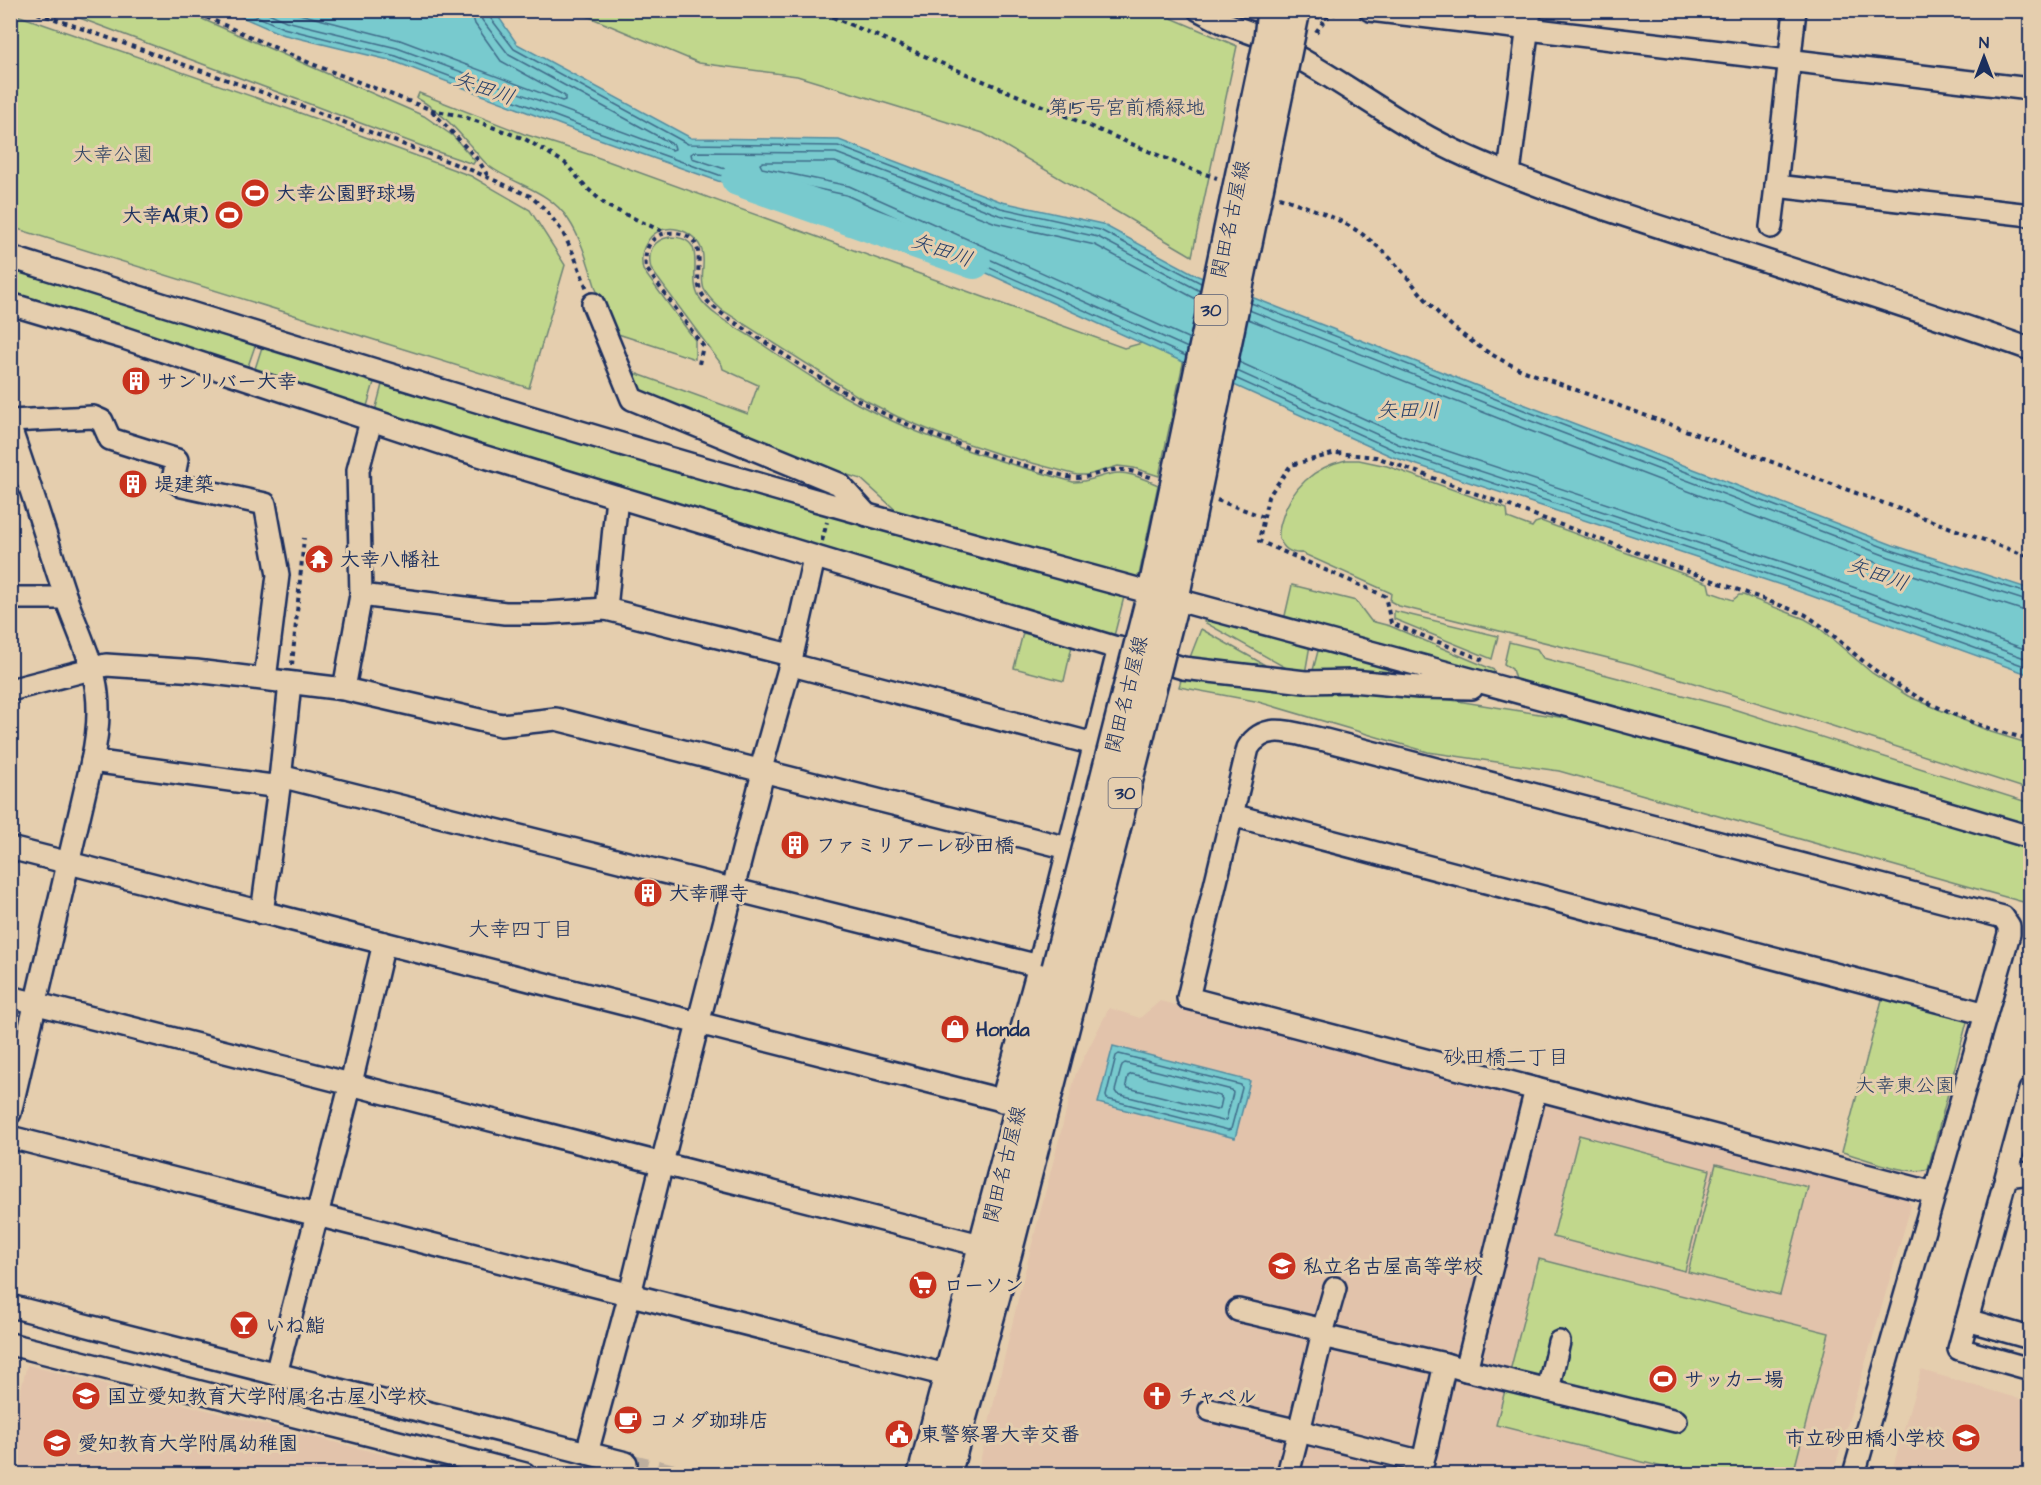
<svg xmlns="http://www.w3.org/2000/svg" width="2041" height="1485" font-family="'Architects Daughter','Klee One',sans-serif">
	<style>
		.built { fill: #e2c3ab }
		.green { fill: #c1d78c; stroke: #6e8375; stroke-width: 1.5 }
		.water { fill: #78cace; stroke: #538ca1; stroke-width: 1.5 }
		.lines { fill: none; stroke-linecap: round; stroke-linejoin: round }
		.shore { stroke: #406d8b; stroke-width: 1.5 }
		.river { stroke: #78cace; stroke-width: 34 }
		.minor-tunnel { stroke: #bdae9e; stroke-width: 21; stroke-dasharray: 21 10; stroke-linecap: butt }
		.minor-casing { stroke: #1b2f5e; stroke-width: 26 }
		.major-casing { stroke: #1b2f5e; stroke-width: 32 }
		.path { stroke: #1b2f5e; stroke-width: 4; stroke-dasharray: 4.5 4.5; stroke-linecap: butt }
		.minor { stroke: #e5ceae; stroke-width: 21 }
		.major { stroke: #e5ceae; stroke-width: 27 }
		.major-bridge-casing { stroke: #1b2f5e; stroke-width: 32; stroke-linecap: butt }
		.major-bridge { stroke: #e5ceae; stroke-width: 27 }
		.labels { text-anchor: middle; stroke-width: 6; stroke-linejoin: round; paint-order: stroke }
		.shield { fill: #e5ceae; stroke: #585f76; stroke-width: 1.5 }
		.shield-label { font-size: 18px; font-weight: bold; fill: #1b2f5e }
		.park-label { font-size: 20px; fill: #2c4063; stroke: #e5ceae }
		.poi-label { font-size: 20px; font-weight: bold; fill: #1b2f5e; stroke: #e5ceae; text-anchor: start }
		.street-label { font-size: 20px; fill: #1b2f5e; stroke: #e5ceae }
		.water-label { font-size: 21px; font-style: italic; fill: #243e69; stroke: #e5ceae }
		.neighbourhood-label { font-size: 21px; fill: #1b2f5e; stroke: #e5ceae }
	</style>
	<rect width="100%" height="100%" fill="#e5ceae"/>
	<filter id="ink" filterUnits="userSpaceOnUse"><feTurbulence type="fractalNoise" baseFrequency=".0167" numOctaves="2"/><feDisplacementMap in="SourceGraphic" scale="12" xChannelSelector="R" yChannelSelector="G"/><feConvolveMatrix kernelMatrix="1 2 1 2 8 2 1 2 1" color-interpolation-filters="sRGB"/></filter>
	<g filter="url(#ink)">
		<g class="built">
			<polygon points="1160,1001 1905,1195 1911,1206 1833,1474 977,1474 1020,1291 1076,1073 1109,1008 1140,1018"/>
			<polygon points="27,1365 461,1474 11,1474 11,1428"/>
			<polygon points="1921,1370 2030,1402 2030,1474 1891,1474"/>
		</g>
		<g class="green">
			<polygon points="61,11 184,11 424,116 453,136 475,161 473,164 435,151"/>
			<polygon points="575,11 1155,11 1237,46 1192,256 983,133 797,76 699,63"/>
			<polygon points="11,13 300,113 471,176 530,210 565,265 529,388 11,227"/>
			<path d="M419,93l105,41 67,21 533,193 18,-5 43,11 -26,122 -25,-8 -16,-2 -30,9h-11l-78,-21 -60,-20 -41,-17 -39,-20 -137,-87c-7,-7 -14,-12 -18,-21 -5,-13 3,-28 -3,-41 -10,-22 -43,-28 -55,-4 -5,8 -5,17 -3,26l52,70v19l-80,-26c-22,-35 -24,-80 -47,-114 -18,-28 -53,-34 -79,-53 -8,-6 -14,-16 -21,-23 -16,-19 -30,-33 -51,-45z"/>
			<path d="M670,237c41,0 16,38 29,60 11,18 37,30 54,41 46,32 95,64 146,86 56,25 115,41 174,58 14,0 24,-5 38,-8 16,-4 33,5 47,11l-20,95 -238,-66 -39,-35 -34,-10 -159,-65 -30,-15 -6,-17 116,42 10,-29 -35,-16 -1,-4 -71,-96c-4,-17 1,-29 19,-32z"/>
			<polygon points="10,266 256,343 246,372 11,300"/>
			<polygon points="263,344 375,379 365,413 253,375"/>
			<polygon points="383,381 962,552 1124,597 1113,640 374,415"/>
			<path d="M1346,460h13l28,6 120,43 1,9 24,9 3,-4 6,-2 167,62 2,9 23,8 6,-5h4l62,24 12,7 55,47 36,23 83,36 39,12v46l-210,-68 -188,-58 -233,-58 -9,-5 1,-8 -89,-40c-11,1 -19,-5 -23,-15 -1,-7 1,-13 3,-19 9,-31 32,-52 64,-59z"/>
			<polygon points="1292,585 1356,601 1371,621 1390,626 1494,670 1493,677 1284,620"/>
			<polygon points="1394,611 1498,636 1492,659 1394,619"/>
			<polygon points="1205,620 1310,645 1305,674 1288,669 1204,622"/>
			<polygon points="1201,629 1265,665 1189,660"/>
			<polygon points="1023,633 1072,646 1064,681 1014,668"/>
			<polygon points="1509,642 1537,649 1543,658 1727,707 2030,803 2030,828 1516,683 1512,669 1504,664"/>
			<polygon points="1319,647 1388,668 1387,677 1312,674"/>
			<polygon points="1184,679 1413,694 1597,723 2030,847 2030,904 1559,771 1428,752 1255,701 1179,687 1181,680"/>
			<path d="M1883,996l85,22 -39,147 -1,4c-18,8 -66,-12 -86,-17z"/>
			<polygon points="1579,1135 1710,1170 1685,1271 1553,1237"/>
			<polygon points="1716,1164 1808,1187 1780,1295 1688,1272"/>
			<polygon points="1539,1259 1829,1333 1793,1474 1690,1474 1496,1425"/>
		</g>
		<g class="water">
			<polygon points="228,11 491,11 498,16 517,44 691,138 839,140 1002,202 1102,224 1198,276 1536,409 1893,545 2030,589 2030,675 1784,586 1393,457 841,207 718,181 574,130 393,61 281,34"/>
			<polygon points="1113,1046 1250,1081 1235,1138 1098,1103"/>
		</g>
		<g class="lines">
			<g class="shore">
				<polyline points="243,10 283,28 396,56 576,124 719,175 843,202 1186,356"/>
				<polyline points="262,10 286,21 397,48 672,150 675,149 674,145 509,55 482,20 480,10"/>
				<polyline points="284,10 400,40 562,101 565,100 565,96 501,61 475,24 471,10"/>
				<polyline points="488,10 489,16 514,49 688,144 838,146 1001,208 1100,230 1201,283"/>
				<polyline points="1251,303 1534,414 1891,550 2030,594"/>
				<polyline points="1249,310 1531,421 1889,557 2030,602"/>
				<polyline points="1248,319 1528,430 1885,566 2022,610 2030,611"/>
				<polyline points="1190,339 849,186 762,168 760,164 763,162 835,162 996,223 1095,245 1198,300"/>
				<polyline points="1188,348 846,195 722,168 692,158 691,154 694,152 836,153 999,215 1098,237 1200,291"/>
				<polyline points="1239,362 1402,436 1792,565 2030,651"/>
				<polyline points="1237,371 1398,444 1789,573 2030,660"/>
				<polyline points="1235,378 1396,451 1786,580 2030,668"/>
				<polygon points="1119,1054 1241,1085 1242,1088 1231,1129 1228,1130 1107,1099 1106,1096 1116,1056"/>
				<polygon points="1125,1063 1232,1090 1233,1093 1226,1120 1223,1121 1117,1094 1115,1091 1122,1065"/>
				<polygon points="1132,1074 1220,1096 1222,1099 1220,1108 1216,1110 1128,1088 1126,1085 1128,1076"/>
			</g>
			<polyline class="river" points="738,179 974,262"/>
			<polyline class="minor-tunnel" points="626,1463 672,1474"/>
			<g class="minor-casing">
				<g id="minor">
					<polyline points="1199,10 1224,23 1268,39"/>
					<polyline points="1370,10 2030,89"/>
					<polyline points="1795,10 1776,186 2030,215"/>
					<path d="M1288,52c61,33 116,77 180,105 77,34 159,59 239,85 109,35 216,69 323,107"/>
					<polyline points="1509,173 1530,10"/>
					<polyline points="1771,227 1776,186"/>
					<path d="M10,257c273,85 545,170 819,247 400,113 803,214 1201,333"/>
					<polyline points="10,304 124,338 459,449 1183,668 1305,682 1352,681 1419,687 1472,688"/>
					<polyline points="593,304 632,399 839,484 867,515"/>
					<polyline points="10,421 93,417 102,421 110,439 177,460 173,480 182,486 265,504 278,575 265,679"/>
					<path d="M10,428c20,56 37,113 56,170 10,29 28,65 31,95 3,24 0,45 -5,68l-82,352"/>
					<polyline points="361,595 505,613 546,613 606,609 786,654 796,666 1094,744"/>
					<polyline points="10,598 66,598"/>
					<polyline points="606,609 617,497"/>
					<polyline points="344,689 361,595 358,470 371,421"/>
					<polyline points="10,690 106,665 196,671 344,689 501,725 556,719 1068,848"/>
					<polyline points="92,761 272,786 284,777 1039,966"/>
					<polyline points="1232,815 1986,1014"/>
					<polyline points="10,848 1033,1108"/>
					<polyline points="262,913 280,780 290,683"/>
					<polyline points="10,997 996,1249"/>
					<polyline points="2030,1090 1959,1349 2030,1369"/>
					<polyline points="1002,1101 1039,966 1119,648"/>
					<polyline points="10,1137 950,1376"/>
					<polyline points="2007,1176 2030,1173"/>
					<polyline points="10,1306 626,1463"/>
					<polyline points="1238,1310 1323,1330 1322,1336"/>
					<polyline points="1967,1320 2030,1338"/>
					<polyline points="1323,1330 1335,1288"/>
					<polyline points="10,1344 525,1474"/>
					<polyline points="1445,1364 1466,1370 1536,1089"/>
					<polyline points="1466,1370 1676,1421"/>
					<polyline points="276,1374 351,1083 384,943"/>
					<polyline points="1548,1390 1559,1342"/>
					<polyline points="1210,1410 1299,1431 1288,1474"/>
					<polyline points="587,1453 630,1294 662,1163 763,773 762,765 789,669 814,558"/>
					<polyline points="1419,1474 1425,1453 1445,1364 1322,1336 1299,1431 1423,1462"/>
					<path d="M1854,1474l155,-540v-8l-6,-9 -678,-177c-29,-5 -59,-21 -77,8l-60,250 746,195"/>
				</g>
			</g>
			<g class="major-casing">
				<g id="major">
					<polyline points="922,1474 1056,968"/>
					<polyline points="947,1474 1008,1252 1079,974"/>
				</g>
			</g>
			<g class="path">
				<polyline points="29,10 301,106 471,170 530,196 545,209 562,231 574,255 587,289"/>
				<polyline points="190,10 312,64 395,96 432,110 462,116 525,139 565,163 588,189 607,206 666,233"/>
				<polyline points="816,10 1193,170 1217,178"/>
				<polyline points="1316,17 1326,18 1341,10"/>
				<polyline points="1316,32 1326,18"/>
				<polyline points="432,111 479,161 489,178"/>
				<path d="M1279,197c29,10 62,21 87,40 30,22 48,51 73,77 24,24 52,42 83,56l508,187"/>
				<path d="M699,364l4,-18 -57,-78c-1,-9 -1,-18 5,-26 6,-8 16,-10 25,-9 35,5 17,36 24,57 5,12 17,19 26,27 45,28 89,60 136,85 64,35 136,57 206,75 17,4 29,-5 45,-7 13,-2 28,4 40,8"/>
				<polyline points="1217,500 1264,517"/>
				<polyline points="822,541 827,522"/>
				<path d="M1483,660l-92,-37 -6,-27 -126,-55 9,-44 23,-32 45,-12 40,4 428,157c25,15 45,37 68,54 43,32 106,61 158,71"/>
				<polyline points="292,665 304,538"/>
			</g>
			<use href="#minor" class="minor"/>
			<use href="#major" class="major"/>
			<g class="major-bridge-casing">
				<g id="major-bridge">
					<polyline points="1154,582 1268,39 1271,10"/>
					<polyline points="1177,588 1296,10"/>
					<polyline points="1056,968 1148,606"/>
					<polyline points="1079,974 1172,611"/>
				</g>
			</g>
			<use href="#major-bridge" class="major-bridge"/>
		</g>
	</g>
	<defs>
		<g id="stadium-disc" transform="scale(1.5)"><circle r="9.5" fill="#c8321e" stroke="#e5ceae"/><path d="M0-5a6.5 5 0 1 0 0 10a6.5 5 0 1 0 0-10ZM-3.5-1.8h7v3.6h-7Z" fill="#fff"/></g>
		<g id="building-disc" transform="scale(1.5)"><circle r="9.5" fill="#c8321e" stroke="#e5ceae"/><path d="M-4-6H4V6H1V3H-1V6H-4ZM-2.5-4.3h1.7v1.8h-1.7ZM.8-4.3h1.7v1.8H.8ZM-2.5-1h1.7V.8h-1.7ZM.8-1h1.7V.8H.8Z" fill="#fff"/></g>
		<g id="temple-disc" transform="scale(1.5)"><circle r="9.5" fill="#c8321e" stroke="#e5ceae"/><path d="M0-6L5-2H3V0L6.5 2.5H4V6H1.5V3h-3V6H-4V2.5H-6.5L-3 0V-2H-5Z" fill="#fff"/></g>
		<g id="shop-disc" transform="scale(1.5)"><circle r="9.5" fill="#c8321e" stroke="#e5ceae"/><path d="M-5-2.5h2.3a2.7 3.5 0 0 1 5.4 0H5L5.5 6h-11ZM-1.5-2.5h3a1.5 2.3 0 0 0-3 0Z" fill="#fff"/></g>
		<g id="school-disc" transform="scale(1.5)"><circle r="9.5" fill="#c8321e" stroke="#e5ceae"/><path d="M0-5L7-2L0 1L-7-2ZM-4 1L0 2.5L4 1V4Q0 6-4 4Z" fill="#fff"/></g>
		<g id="supermarket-disc" transform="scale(1.5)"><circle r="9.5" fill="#c8321e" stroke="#e5ceae"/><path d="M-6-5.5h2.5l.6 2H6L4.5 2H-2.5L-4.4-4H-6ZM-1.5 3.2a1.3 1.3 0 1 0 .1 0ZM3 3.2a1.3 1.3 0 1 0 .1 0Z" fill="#fff"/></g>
		<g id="bar-disc" transform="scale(1.5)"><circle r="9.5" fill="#c8321e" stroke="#e5ceae"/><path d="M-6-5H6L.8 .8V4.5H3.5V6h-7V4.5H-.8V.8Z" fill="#fff"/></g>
		<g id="church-disc" transform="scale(1.5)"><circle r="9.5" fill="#c8321e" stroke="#e5ceae"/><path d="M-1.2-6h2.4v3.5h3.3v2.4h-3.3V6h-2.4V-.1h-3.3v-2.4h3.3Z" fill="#fff"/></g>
		<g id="cafe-disc" transform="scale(1.5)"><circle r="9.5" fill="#c8321e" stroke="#e5ceae"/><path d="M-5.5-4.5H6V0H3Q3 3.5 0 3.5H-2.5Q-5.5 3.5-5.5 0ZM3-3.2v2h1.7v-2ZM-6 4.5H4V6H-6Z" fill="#fff"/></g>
		<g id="civic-disc" transform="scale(1.5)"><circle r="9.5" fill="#c8321e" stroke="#e5ceae"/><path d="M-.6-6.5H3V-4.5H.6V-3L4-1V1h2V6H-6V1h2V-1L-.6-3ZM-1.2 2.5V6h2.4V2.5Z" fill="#fff"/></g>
	</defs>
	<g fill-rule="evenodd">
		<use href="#stadium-disc" x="255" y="193"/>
		<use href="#stadium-disc" x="229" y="215"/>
		<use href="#building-disc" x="136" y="381"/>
		<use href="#building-disc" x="133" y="484"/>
		<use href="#temple-disc" x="319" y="559"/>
		<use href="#building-disc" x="795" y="845"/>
		<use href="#building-disc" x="648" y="893"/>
		<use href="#shop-disc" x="955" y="1029"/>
		<use href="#school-disc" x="1282" y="1266"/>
		<use href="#supermarket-disc" x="923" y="1285"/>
		<use href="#bar-disc" x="244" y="1325"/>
		<use href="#stadium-disc" x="1663" y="1379"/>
		<use href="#school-disc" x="86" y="1396"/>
		<use href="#church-disc" x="1157" y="1396"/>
		<use href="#cafe-disc" x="628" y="1420"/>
		<use href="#civic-disc" x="899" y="1434"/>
		<use href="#school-disc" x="1966" y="1438"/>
		<use href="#school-disc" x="57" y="1443"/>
	</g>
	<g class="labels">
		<g class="shield">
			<rect x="1194.5" y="295" width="33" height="30" rx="4.5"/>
			<rect x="1108.5" y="778" width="33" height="30" rx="4.5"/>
		</g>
		<g class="shield-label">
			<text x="1211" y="316">30</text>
			<text x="1125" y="799">30</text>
		</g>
		<g class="park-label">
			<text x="1127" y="114">第15号宮前橋緑地</text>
			<text x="113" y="161">大幸公園</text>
			<text x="1905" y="1092">大幸東公園</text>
		</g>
		<g class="poi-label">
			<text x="276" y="200">大幸公園野球場</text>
			<text x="208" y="222" text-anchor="end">大幸A(東)</text>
			<text x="157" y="388">サンリバー大幸</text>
			<text x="154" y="491">堤建築</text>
			<text x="340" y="566">大幸八幡社</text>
			<text x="816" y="852">ファミリアーレ砂田橋</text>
			<text x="669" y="900">大幸禪寺</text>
			<text x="976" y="1036">Honda</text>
			<text x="1303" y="1273">私立名古屋高等学校</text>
			<text x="944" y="1292">ローソン</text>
			<text x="265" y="1332">いね鮨</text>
			<text x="1684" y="1386">サッカー場</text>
			<text x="107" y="1403">国立愛知教育大学附属名古屋小学校</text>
			<text x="1178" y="1403">チャペル</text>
			<text x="649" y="1427">コメダ珈琲店</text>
			<text x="920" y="1441">東警察署大幸交番</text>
			<text x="1945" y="1445" text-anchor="end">市立砂田橋小学校</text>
			<text x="78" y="1450">愛知教育大学附属幼稚園</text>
		</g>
		<g class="street-label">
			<text transform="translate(1230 219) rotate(-78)" y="7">関田名古屋線</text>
			<text transform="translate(1126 694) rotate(-76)" y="7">関田名古屋線</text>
			<text transform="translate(1004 1164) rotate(-76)" y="7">関田名古屋線</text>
		</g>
		<g class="water-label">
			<text transform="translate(484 88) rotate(19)" y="7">矢田川</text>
			<text transform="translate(942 250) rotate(19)" y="7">矢田川</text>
			<text x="1408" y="417">矢田川</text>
			<text transform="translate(1878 574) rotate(19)" y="7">矢田川</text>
		</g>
		<g class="neighbourhood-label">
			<text x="521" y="936">大幸四丁目</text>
			<text x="1506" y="1064">砂田橋二丁目</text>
		</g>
	</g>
	<rect width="2041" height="1485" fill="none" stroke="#e5ceae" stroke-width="36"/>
	<rect x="18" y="18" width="2005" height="1449" fill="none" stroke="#1b2f5e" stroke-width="2" filter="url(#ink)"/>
	<g transform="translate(1984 57)" stroke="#e5ceae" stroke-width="4.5" paint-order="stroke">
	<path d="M0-4.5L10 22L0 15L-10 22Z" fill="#1b2f5e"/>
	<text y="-9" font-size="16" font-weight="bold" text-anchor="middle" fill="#1b2f5e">N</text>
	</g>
</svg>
